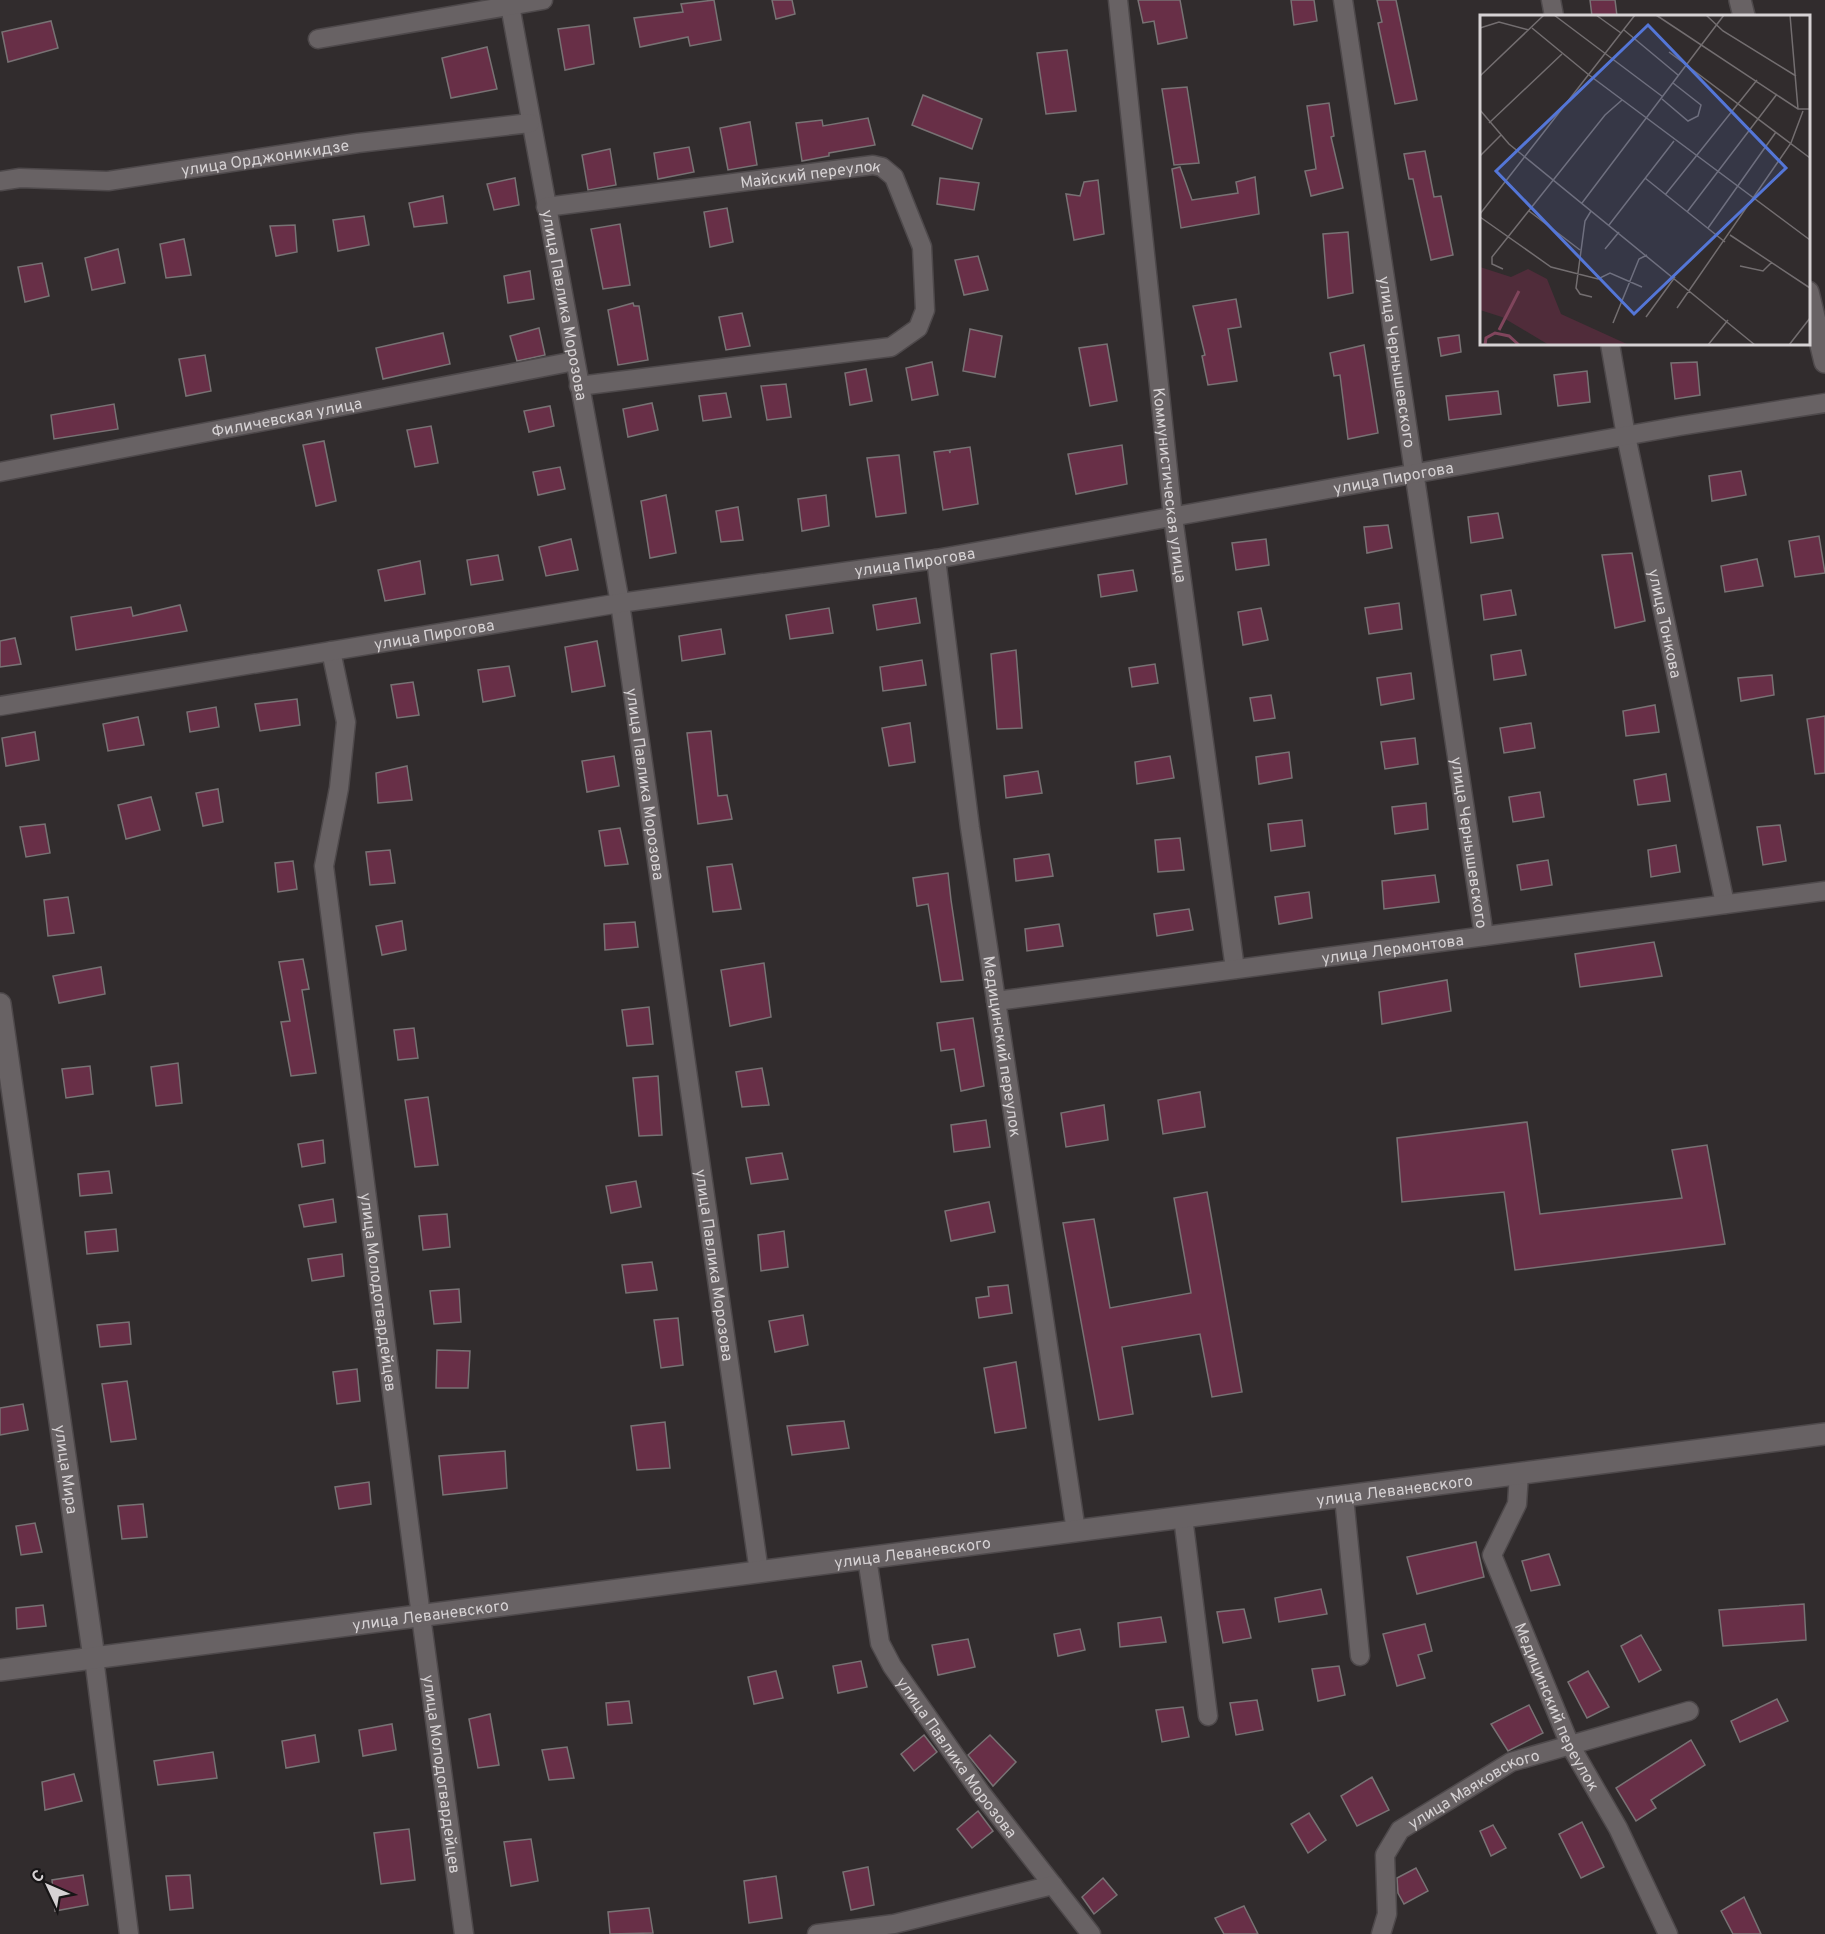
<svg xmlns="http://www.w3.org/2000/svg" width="1825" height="1934" font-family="Overpass,sans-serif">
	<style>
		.building { fill: #682f47; stroke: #787274; stroke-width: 1.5 }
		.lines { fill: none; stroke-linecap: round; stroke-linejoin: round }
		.minor-casing { stroke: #4e494b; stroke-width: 21 }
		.tertiary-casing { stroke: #4e494b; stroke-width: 24 }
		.minor { stroke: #686264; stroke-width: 18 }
		.tertiary { stroke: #686264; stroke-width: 21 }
		.labels { text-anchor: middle; stroke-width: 4.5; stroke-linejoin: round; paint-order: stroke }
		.street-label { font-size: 16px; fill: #d6d2d4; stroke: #171516 }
		.inset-river { fill: none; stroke: #80455c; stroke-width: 3 }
		.inset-road { fill: none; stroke: #736e70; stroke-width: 1.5 }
		.view { fill: #5476d7; fill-opacity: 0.15; stroke: #5476d7; stroke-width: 3 }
		.inset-edge { fill: none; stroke: #d6d2d4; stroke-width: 3 }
	</style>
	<rect width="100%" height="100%" fill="#312c2d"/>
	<g class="building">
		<polygon points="714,0 721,40 690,46 688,37 640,47 634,18 683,12 681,4"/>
		<polygon points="772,0 792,0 795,14 776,19"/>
		<polygon points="1138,0 1180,0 1187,38 1158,44 1154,21 1143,23"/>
		<polygon points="1291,0 1314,0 1317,21 1294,25"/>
		<polygon points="1377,0 1396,0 1417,100 1395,104 1378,23 1382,22"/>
		<polygon points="1590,0 1615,0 1617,16 1592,16"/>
		<polygon points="51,21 58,48 8,62 2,32"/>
		<polygon points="589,25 594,64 565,70 558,29"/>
		<polygon points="487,47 497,89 451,98 442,58"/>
		<polygon points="1067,50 1076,111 1046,114 1037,53"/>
		<polygon points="1187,87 1199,163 1174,165 1162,89"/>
		<polygon points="923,95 982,119 972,149 912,125"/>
		<polygon points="1329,103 1334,136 1331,137 1343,188 1311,196 1305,171 1316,169 1307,106"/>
		<polygon points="868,118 875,145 829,153 829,156 802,161 796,123 822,120 823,126"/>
		<polygon points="750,122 757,165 728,170 720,128"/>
		<polygon points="689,147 694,172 658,179 654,153"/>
		<polygon points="610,149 616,185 588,190 582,155"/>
		<polygon points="1425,151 1434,197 1441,196 1453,255 1431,260 1413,179 1409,179 1404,154"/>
		<polygon points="1180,167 1192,200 1238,193 1236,182 1255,177 1259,214 1181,228 1172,169"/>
		<polygon points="515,178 519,205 494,210 487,184"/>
		<polygon points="940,178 979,183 974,210 937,204"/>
		<polygon points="1098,180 1104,234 1074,240 1066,194 1080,196 1084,182"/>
		<polygon points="443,196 447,223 414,227 409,203"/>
		<polygon points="727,208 733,242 710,247 704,212"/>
		<polygon points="364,216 369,245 338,251 333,220"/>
		<polygon points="620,224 630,285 603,289 591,229"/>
		<polygon points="295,225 297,252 276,256 270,226"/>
		<polygon points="1348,232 1353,293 1328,298 1323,234"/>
		<polygon points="184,239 191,275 166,278 160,244"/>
		<polygon points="118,249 125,283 92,290 85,258"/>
		<polygon points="978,256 988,290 964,295 955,260"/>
		<polygon points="42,263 49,296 25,302 18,267"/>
		<polygon points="530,271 534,299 508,303 504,276"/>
		<polygon points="1236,299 1241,327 1228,329 1237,381 1208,385 1202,356 1205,355 1193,306"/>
		<polygon points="633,303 634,306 639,306 648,360 618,365 608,310"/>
		<polygon points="742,313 750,346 726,350 719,317"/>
		<polygon points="539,328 545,355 517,361 510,336"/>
		<polygon points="970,329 1002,336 995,377 963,371"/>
		<polygon points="443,333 450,364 383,379 376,348"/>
		<polygon points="1459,335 1461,352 1441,356 1438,338"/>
		<polygon points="1107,344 1117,401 1090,406 1079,348"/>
		<polygon points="1364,345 1378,433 1348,439 1340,375 1334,376 1330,353"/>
		<polygon points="205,355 211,391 186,396 179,359"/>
		<polygon points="932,362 938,395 912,400 906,368"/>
		<polygon points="1697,362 1700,395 1675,399 1671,363"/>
		<polygon points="866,369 872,401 850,405 845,373"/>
		<polygon points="1587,371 1590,402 1558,406 1554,375"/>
		<polygon points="786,384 791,417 767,420 761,386"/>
		<polygon points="1498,391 1501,414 1449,420 1446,396"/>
		<polygon points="726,393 731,417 703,421 699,396"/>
		<polygon points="652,403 658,430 628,437 623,409"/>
		<polygon points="114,404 118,429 54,439 51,415"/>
		<polygon points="550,406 554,426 529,432 524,411"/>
		<polygon points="431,426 438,463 415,467 407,430"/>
		<polygon points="324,441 336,501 316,506 303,445"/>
		<polygon points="1122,445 1127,484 1076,494 1068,454"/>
		<polygon points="970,447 978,504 943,510 934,452 949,450 950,453 950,450"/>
		<polygon points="899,455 906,513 876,517 867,458"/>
		<polygon points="560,467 565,489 538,495 533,472"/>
		<polygon points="1741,471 1746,495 1712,501 1709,476"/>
		<polygon points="666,495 676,553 650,558 641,501"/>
		<polygon points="826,495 829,526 802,531 798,499"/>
		<polygon points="738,507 743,540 721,542 716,511"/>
		<polygon points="1498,513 1503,538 1471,543 1468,517"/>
		<polygon points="1388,525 1392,548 1367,553 1364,527"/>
		<polygon points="1819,536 1825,573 1795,577 1789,541"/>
		<polygon points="571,539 578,570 546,576 539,547"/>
		<polygon points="1266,539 1269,565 1236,570 1232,543"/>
		<polygon points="1632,553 1645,621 1615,628 1602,555"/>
		<polygon points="498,555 503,580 471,585 467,560"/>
		<polygon points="1757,559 1763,586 1725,592 1721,566"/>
		<polygon points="420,561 425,594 385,601 378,570"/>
		<polygon points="1133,570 1137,591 1101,597 1098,575"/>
		<polygon points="1511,590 1516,615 1484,620 1481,595"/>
		<polygon points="916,598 920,623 877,630 873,605"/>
		<polygon points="1399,603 1402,629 1369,634 1365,608"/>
		<polygon points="180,605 187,631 76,650 71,617 131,607 133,616"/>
		<polygon points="829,608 833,633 790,639 786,615"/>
		<polygon points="1261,608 1268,640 1243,645 1238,612"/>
		<polygon points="721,629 725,654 682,661 679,636"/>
		<polygon points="15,638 21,664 0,667 0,641"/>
		<polygon points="597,641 605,686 572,692 565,647"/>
		<polygon points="1016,650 1022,728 997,729 991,654"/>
		<polygon points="1521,650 1526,675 1494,680 1491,655"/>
		<polygon points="922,660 926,685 883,691 880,667"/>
		<polygon points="1155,664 1158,683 1132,687 1129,668"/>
		<polygon points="509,666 515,696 483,702 478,670"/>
		<polygon points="1411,673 1414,699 1381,705 1377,678"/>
		<polygon points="1772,675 1774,695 1741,701 1738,678"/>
		<polygon points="413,682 419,715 397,718 391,685"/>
		<polygon points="1271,695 1275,718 1254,721 1250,698"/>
		<polygon points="297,699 300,725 260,731 255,704"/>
		<polygon points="1655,705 1659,732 1626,736 1623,711"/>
		<polygon points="216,707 219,727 190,732 187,712"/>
		<polygon points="1825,716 1825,773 1815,774 1807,719"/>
		<polygon points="138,717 144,745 108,751 103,724"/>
		<polygon points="910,723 915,762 889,766 882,728"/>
		<polygon points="1531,723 1535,748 1504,753 1500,728"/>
		<polygon points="711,731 718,796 727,795 732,819 698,824 687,733"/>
		<polygon points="35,732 39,760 6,766 2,738"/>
		<polygon points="1415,738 1418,764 1385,769 1381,742"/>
		<polygon points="1289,752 1292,778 1259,784 1256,757"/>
		<polygon points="614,756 619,786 587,792 582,761"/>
		<polygon points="1170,756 1174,778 1137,784 1135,762"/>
		<polygon points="407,766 412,800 378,803 376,773"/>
		<polygon points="1038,771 1042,793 1006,798 1004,776"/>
		<polygon points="1666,774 1670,801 1638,805 1634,780"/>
		<polygon points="218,789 223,822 203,826 196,793"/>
		<polygon points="1540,792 1544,817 1513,822 1509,797"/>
		<polygon points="151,797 160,830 126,839 118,805"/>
		<polygon points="1426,803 1428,829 1395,834 1392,807"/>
		<polygon points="1302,820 1305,846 1271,851 1268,824"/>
		<polygon points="45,824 50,853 26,857 20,827"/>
		<polygon points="1780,825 1786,861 1763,865 1757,827"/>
		<polygon points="620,828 628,864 605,866 599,831"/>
		<polygon points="1180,838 1184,870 1158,872 1155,840"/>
		<polygon points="1676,845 1680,872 1651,877 1648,850"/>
		<polygon points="390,850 395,883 370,885 366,852"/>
		<polygon points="1049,854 1053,876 1016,881 1014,859"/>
		<polygon points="1548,860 1552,885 1521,890 1517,865"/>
		<polygon points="293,861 297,889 278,892 275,863"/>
		<polygon points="732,864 741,909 713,912 707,867"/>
		<polygon points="948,873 951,900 963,980 941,982 928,904 917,906 913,878"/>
		<polygon points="1435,875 1439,902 1384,909 1382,881"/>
		<polygon points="1309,892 1312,918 1279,924 1275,897"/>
		<polygon points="68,897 74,933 48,936 44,900"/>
		<polygon points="1189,909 1193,930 1157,936 1154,914"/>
		<polygon points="402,921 406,950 382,955 376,926"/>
		<polygon points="635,922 638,947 605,950 604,924"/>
		<polygon points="1059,924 1063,946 1027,951 1025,929"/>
		<polygon points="1654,942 1662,976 1580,987 1575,954"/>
		<polygon points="303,959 309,989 302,990 316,1073 291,1076 281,1022 290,1021 279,962"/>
		<polygon points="764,963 771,1017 730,1026 721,970"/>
		<polygon points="101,967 105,994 59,1003 53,976"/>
		<polygon points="1447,980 1451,1011 1382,1024 1379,992"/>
		<polygon points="649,1007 653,1044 627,1046 622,1010"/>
		<polygon points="973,1018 984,1086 961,1091 954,1049 941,1051 937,1023"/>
		<polygon points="414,1028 418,1058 398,1060 394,1030"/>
		<polygon points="178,1063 182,1103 156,1106 151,1067"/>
		<polygon points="90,1066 93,1094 66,1098 62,1069"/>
		<polygon points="762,1068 769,1105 742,1107 736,1072"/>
		<polygon points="658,1076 662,1135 639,1136 633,1078"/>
		<polygon points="1200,1092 1205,1127 1163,1134 1158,1100"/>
		<polygon points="428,1097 438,1165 415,1167 405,1100"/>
		<polygon points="1104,1105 1108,1140 1066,1147 1061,1113"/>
		<polygon points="986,1120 990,1147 954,1152 951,1125"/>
		<polygon points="1527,1122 1540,1214 1682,1198 1672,1150 1707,1145 1725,1244 1515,1270 1504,1192 1402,1202 1397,1138"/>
		<polygon points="323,1140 325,1163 302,1167 298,1144"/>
		<polygon points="782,1153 788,1179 751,1184 746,1158"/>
		<polygon points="109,1171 112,1193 80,1196 78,1174"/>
		<polygon points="636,1181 641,1207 611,1213 606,1186"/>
		<polygon points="1207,1192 1242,1392 1212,1397 1200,1334 1122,1347 1133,1414 1099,1420 1063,1223 1094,1219 1110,1308 1191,1293 1174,1198"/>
		<polygon points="333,1199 336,1222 304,1227 299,1205"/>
		<polygon points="989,1202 995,1232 951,1241 945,1211"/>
		<polygon points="447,1214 450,1247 423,1250 419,1216"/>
		<polygon points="116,1229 118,1251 87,1254 85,1232"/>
		<polygon points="784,1231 788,1267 761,1271 758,1235"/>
		<polygon points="342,1254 344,1276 312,1281 308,1259"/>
		<polygon points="652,1262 657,1290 626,1293 622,1265"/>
		<polygon points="1008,1285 1012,1313 979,1318 976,1298 989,1296 988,1287"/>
		<polygon points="459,1289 461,1322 434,1324 430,1291"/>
		<polygon points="803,1315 808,1345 775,1352 769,1321"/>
		<polygon points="678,1318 683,1365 661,1368 654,1320"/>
		<polygon points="129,1322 131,1344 100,1347 97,1325"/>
		<polygon points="437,1350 470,1351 468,1388 436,1388"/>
		<polygon points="1016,1362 1026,1428 995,1433 984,1368"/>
		<polygon points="357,1369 360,1401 337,1404 333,1372"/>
		<polygon points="127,1381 136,1439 111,1442 102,1384"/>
		<polygon points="23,1404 28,1430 0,1435 0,1408"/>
		<polygon points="844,1421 849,1448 792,1455 787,1426"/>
		<polygon points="665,1422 670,1468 637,1470 631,1426"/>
		<polygon points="505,1451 507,1488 443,1495 439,1456"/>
		<polygon points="369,1482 371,1504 339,1509 335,1487"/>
		<polygon points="143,1504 147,1537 122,1539 118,1506"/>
		<polygon points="35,1523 42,1552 21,1555 16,1526"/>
		<polygon points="1476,1542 1484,1577 1417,1594 1407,1557"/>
		<polygon points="1549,1554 1560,1585 1531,1591 1522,1561"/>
		<polygon points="1321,1589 1327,1614 1279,1622 1275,1598"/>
		<polygon points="1804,1604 1806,1640 1723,1646 1719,1610"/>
		<polygon points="43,1605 46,1626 17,1629 16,1608"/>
		<polygon points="1244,1609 1251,1638 1223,1643 1217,1612"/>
		<polygon points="1161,1617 1166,1642 1120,1647 1118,1623"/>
		<polygon points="1425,1624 1432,1651 1418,1655 1425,1678 1397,1686 1383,1634"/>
		<polygon points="1080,1629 1085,1650 1058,1656 1054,1634"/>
		<polygon points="1641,1635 1661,1670 1639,1682 1621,1646"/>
		<polygon points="968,1639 975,1667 938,1675 932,1645"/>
		<polygon points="861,1661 867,1687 838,1693 833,1666"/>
		<polygon points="1339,1666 1345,1695 1318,1701 1312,1669"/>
		<polygon points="776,1671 783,1698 754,1704 748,1677"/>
		<polygon points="1588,1671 1609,1707 1587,1718 1568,1682"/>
		<polygon points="1777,1699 1788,1721 1740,1742 1731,1721"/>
		<polygon points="1257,1700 1263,1730 1236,1735 1230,1703"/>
		<polygon points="629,1701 632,1723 608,1725 606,1703"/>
		<polygon points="1529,1705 1543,1733 1508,1751 1491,1724"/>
		<polygon points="1183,1707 1189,1737 1162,1742 1156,1710"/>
		<polygon points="490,1714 499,1765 478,1768 469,1719"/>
		<polygon points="392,1724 396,1750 363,1756 359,1730"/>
		<polygon points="315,1735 319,1762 286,1768 282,1741"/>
		<polygon points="924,1735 937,1752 914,1771 901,1754"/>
		<polygon points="990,1735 1016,1762 993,1786 968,1755"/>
		<polygon points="1691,1740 1705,1765 1651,1800 1656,1808 1636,1821 1616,1788"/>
		<polygon points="567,1747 574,1778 549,1780 542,1750"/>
		<polygon points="213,1752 217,1778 158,1785 154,1761"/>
		<polygon points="74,1774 82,1801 45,1810 42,1782"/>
		<polygon points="1372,1777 1389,1810 1357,1826 1341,1796"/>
		<polygon points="978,1811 993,1831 972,1848 957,1829"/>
		<polygon points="1309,1813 1326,1840 1308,1853 1291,1824"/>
		<polygon points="1582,1822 1604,1867 1581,1878 1559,1834"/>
		<polygon points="1493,1825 1506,1848 1491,1856 1480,1831"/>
		<polygon points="409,1829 415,1880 381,1884 374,1833"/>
		<polygon points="531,1839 538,1881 511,1886 504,1842"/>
		<polygon points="868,1867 874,1905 851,1910 843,1872"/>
		<polygon points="1416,1868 1428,1891 1404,1904 1398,1893 1397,1878"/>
		<polygon points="83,1875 88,1905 55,1911 52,1880"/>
		<polygon points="190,1875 193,1908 170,1910 166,1876"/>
		<polygon points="776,1876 782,1918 749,1923 744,1881"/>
		<polygon points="1103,1878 1117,1895 1094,1914 1082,1897"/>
		<polygon points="1744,1897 1761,1934 1733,1934 1721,1911"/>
		<polygon points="1244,1906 1258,1934 1224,1934 1215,1918"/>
		<polygon points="649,1908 653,1933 610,1934 608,1912"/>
	</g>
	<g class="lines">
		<g class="minor-casing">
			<g id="minor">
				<path id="s1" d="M509,0l111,603 139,969"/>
				<path id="s2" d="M1118,0l55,517 62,452"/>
				<path id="s3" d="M1343,0l141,936"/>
				<polyline points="1551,0 1554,16"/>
				<polyline points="318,39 543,0"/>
				<path id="s4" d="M0,181l20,-3 88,3 250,-38 172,-20"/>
				<path id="s5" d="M546,207l327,-42 9,2 12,10 28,70 3,63 -7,18 -27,19 -312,39"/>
				<path id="s6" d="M1610,344l16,92 99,468"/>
				<path id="s7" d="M0,472l575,-111"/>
				<path id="s8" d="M936,559l34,269 106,703"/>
				<path id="s9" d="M331,651l15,71 -7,66 -15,78 97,750 43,318"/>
				<path id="s10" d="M0,706l620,-103 316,-44 744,-133 145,-23"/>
				<path id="s11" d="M996,1001l829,-110"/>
				<path id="s12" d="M1519,1474l-2,30 -25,51 78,190 48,83 50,106"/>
				<polyline points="1344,1497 1360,1656"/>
				<polyline points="1183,1517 1208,1716"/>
				<path id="s13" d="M867,1558l13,85 12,23 89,127 110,141"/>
				<polyline points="94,1658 129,1934"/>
				<polyline points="817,1934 894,1924 1053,1885"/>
				<path id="s14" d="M1381,1934l6,-20 -2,-59 15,-25 111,-68 178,-51"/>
			</g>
		</g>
		<g class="tertiary-casing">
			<g id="tertiary">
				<polyline points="1740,0 1744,16"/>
				<polyline points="1808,292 1825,362"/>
				<path id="s15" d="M0,1004l94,654"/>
				<path id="s16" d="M0,1670l1825,-236"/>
			</g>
		</g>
		<use href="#minor" class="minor"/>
		<use href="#tertiary" class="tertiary"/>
	</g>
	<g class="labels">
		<g class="street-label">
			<text dy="6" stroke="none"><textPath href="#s4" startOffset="267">улица Орджоникидзе</textPath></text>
			<text dy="6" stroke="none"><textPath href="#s5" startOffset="267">Майский переулок</textPath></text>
			<text dy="6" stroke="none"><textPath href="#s1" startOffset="310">улица Павлика Морозова</textPath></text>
			<text dy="6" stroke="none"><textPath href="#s3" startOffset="366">улица Чернышевского</textPath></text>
			<text dy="6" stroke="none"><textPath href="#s7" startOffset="292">Филичевская улица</textPath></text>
			<text dy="6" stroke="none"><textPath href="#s10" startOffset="1412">улица Пирогова</textPath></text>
			<text dy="6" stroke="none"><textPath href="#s2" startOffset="488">Коммунистическая улица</textPath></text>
			<text dy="6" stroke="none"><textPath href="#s10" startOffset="926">улица Пирогова</textPath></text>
			<text dy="6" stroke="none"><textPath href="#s6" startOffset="285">улица Тонкова</textPath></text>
			<text dy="6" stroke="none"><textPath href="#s10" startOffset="440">улица Пирогова</textPath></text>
			<text dy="6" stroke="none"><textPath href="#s1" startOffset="796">улица Павлика Морозова</textPath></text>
			<text dy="6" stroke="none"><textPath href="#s3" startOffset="852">улица Чернышевского</textPath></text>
			<text dy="6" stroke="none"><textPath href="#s11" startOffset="400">улица Лермонтова</textPath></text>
			<text dy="6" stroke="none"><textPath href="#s8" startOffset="492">Медицинский переулок</textPath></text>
			<text dy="6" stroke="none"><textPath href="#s1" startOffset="1282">улица Павлика Морозова</textPath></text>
			<text dy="6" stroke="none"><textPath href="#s9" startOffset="648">улица Молодогвардейцев</textPath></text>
			<text dy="6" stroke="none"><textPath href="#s15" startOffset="470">улица Мира</textPath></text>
			<text dy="6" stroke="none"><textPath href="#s16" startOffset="1406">улица Леваневского</textPath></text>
			<text dy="6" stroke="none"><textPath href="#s16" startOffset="920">улица Леваневского</textPath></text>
			<text dy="6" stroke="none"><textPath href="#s16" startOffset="434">улица Леваневского</textPath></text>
			<text dy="6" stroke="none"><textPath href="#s12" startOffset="252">Медицинский переулок</textPath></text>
			<text dy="6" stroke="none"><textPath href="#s13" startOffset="224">улица Павлика Морозова</textPath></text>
			<text dy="6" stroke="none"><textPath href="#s9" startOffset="1134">улица Молодогвардейцев</textPath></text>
			<text dy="6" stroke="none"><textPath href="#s14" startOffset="194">улица Маяковского</textPath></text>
		</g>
	</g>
	<g transform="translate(1480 15)">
		<rect width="330" height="330" fill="#312c2d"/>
		<path d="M0,252l31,10 17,-8 19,10 14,35 68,31h-80l-47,-28 -22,-7z" fill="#502c3a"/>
		<path class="inset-river" d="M19,315l20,-39M5,330l1,-7 9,-5 14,3 10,9"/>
		<path class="inset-road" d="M74,0l109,82M116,0l25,18M176,0l142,94h12M226,0l17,16 73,45M310,0l8,94M0,13l19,-6 30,8M52,13l57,47 221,165M144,15l54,45M189,37l141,106M0,61l64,-61M182,84l26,22 10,-5 3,-11 -28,-22M0,95l29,34 246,201M9,108l73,-69M0,141l21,-21M165,163l80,64M185,180l92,-115M102,188l142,-188M49,196l51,39M111,196l-6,10 -9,67 4,6 12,3M207,197l90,-118M0,199l155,-199M0,202l71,50 47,12 12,-6 32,14M129,210l65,-84M228,213l68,-96M250,220l80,53M125,234l14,-17M260,251l23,5 9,-9M23,254l-11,-5v-7l113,-142 17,-15M197,293l114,-165 12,-32M166,302l29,-40M133,308l26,-64 8,-4M228,330l20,-25M309,330l21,-27"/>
		<path class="view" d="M168,10l138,143 -152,146 -138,-143z"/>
		<rect width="330" height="330" class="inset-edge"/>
	</g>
	<g transform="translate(48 1886) rotate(314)" stroke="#171516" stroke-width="4.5" paint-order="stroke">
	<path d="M0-4.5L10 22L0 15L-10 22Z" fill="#d6d2d4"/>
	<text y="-9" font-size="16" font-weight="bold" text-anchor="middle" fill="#d6d2d4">С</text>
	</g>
</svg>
